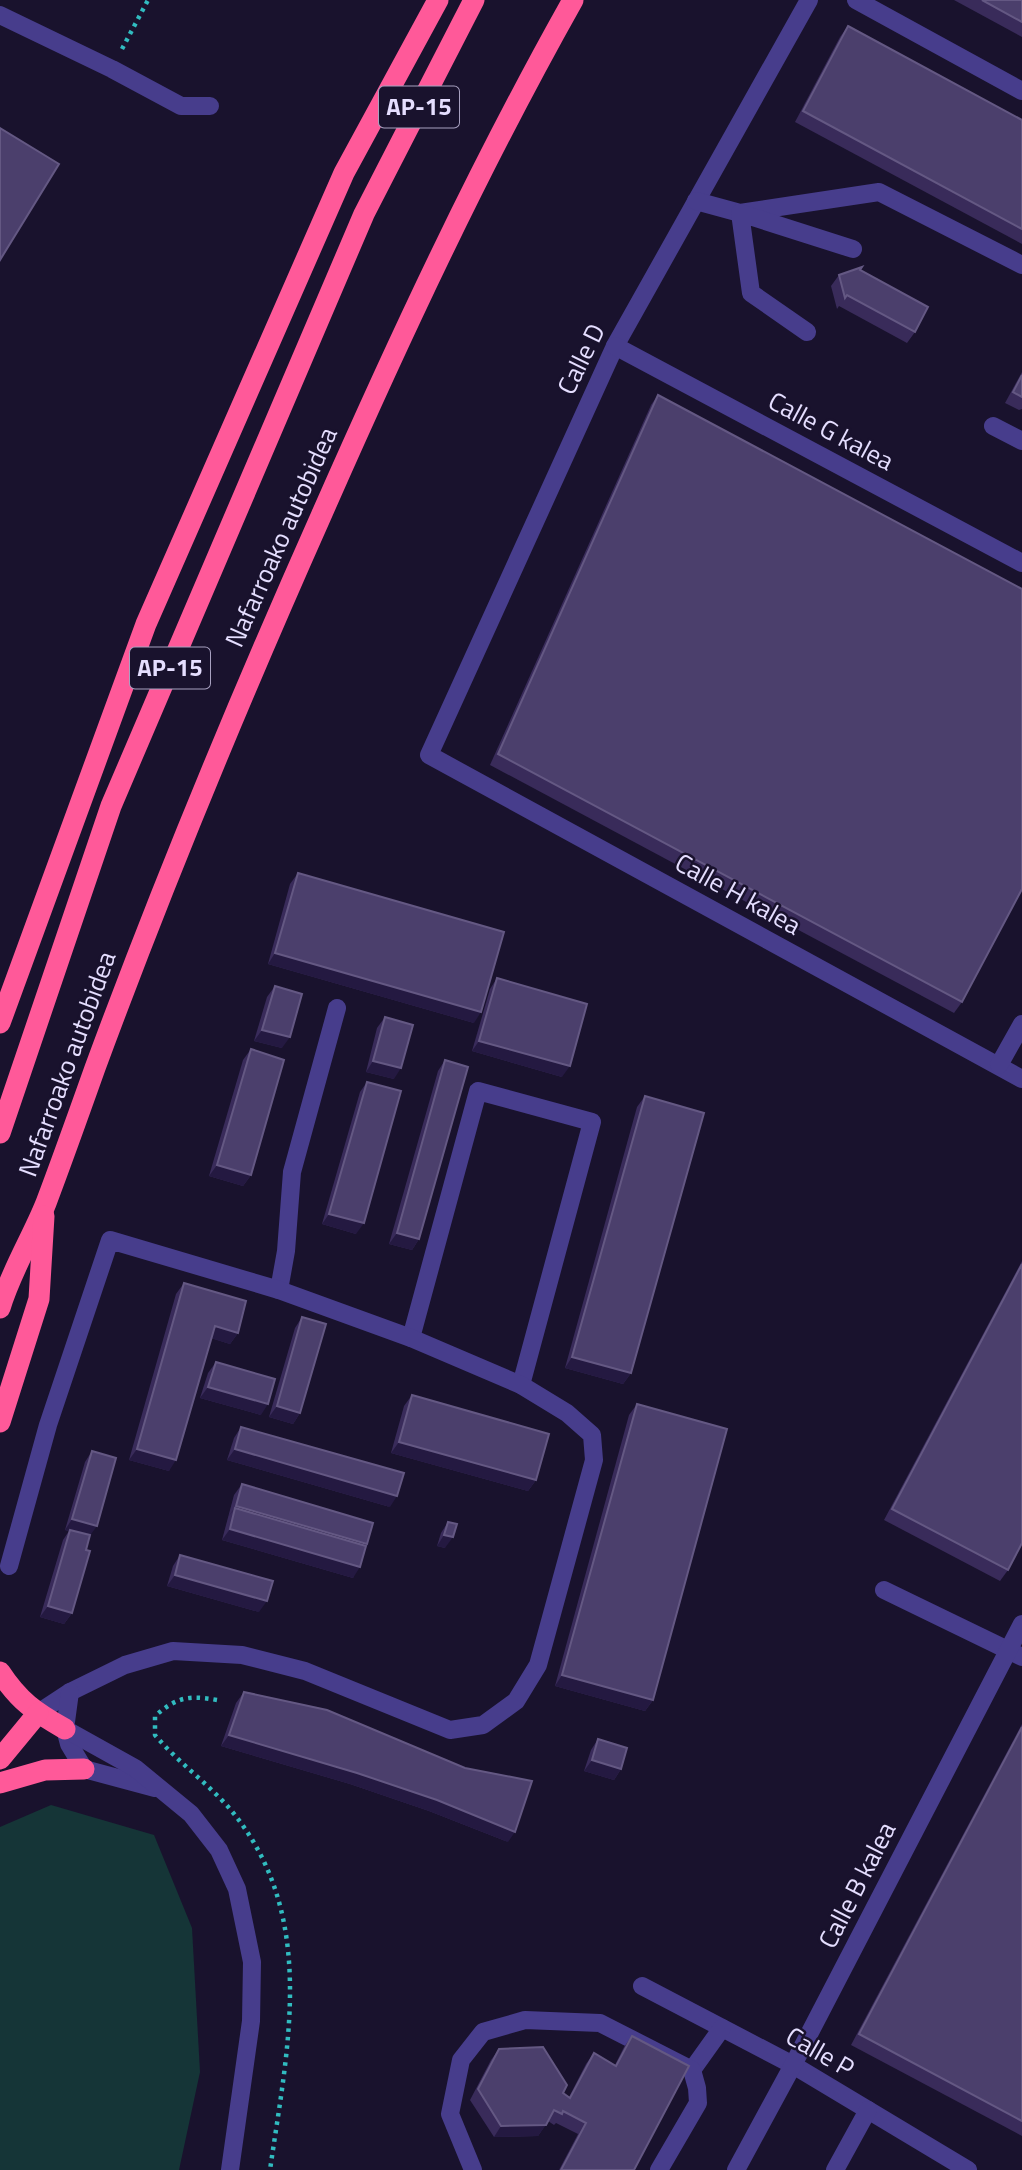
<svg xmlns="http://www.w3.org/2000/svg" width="1022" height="2170" font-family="'Titillium Web',sans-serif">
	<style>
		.green { fill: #153537 }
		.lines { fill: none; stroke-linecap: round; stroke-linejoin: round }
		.path { stroke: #31bcc0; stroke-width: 4.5; stroke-dasharray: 3.5 5; stroke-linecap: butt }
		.minor { stroke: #473d8c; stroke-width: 18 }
		.highway { stroke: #ff5999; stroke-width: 21 }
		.wall { fill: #392b5a }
		.shaded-wall { fill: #241941 }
		.building { fill: #4b3f6c; stroke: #645883; stroke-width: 2 }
		.labels { text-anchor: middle; stroke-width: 5; stroke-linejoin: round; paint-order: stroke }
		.shield { fill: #19122d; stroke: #a8a1c0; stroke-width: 2 }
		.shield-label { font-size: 24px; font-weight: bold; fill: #e5deff }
		.street-label { font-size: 26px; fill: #e5deff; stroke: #19122d }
	</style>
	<rect width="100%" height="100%" fill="#19122d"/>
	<polygon class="green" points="51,1805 154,1835 192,1928 200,2072 179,2170 0,2170 0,1827"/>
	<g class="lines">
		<g class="path">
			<polyline points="122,49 148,0"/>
			<path d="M217,1700c-29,-5 -40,-3 -62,16v19c25,30 60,53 83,84 79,104 49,232 32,351"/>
		</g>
		<g class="minor">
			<polyline points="809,0 615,346 429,755 1022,1079"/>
			<polyline points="856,0 1022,91"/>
			<polyline points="0,15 112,69 181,106 210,106"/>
			<polyline points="696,201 740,213 879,192 1022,265"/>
			<polyline points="807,332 751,293 740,213 853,249"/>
			<polyline points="615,346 1022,563"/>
			<polyline points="993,426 1022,441"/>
			<polyline points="999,1065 1022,1024"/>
			<polyline points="279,1290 286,1251 292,1172 337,1008"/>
			<polyline points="411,1338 478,1091 592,1122 521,1385"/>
			<polyline points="9,1566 48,1425 110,1240 279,1290 411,1338 521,1385 567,1413 592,1435 594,1460 538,1665 516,1701 483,1725 450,1730 305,1671 242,1655 173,1651 125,1665 70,1692 38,1713"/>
			<polyline points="884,1590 1022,1657"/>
			<polyline points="70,1692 65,1729 69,1744 84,1769 155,1788"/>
			<polyline points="65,1729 135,1768 191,1814 219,1850 237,1889 252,1962 251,2021 230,2170"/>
			<polyline points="642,1986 793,2065 968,2170"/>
			<polyline points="692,2070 722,2028"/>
			<polyline points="473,2170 450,2114 461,2060 483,2032 525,2020 600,2023 692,2070 697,2088 698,2103 659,2170"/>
			<polyline points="736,2170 793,2065 1022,1624"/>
			<polyline points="835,2170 868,2110"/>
		</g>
		<g class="highway">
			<polyline points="0,1023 146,624 344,173 438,0"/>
			<polyline points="0,1133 111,806 364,214 474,0"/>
			<path d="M0,1308c11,-37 32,-70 46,-105 17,-45 33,-90 49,-135 69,-187 145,-370 226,-552 77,-175 158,-349 252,-516"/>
			<polyline points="0,1422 39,1299 44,1216"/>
			<path d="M0,1672c19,29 35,40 65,57"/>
			<polyline points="0,1759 38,1713"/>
			<polyline points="0,1783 45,1770 84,1769"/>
		</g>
	</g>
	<g class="wall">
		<polygon points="954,0 1022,0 1022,37"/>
		<polygon points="848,26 1022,120 1022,244 795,122 840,37"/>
		<polygon points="860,270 915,332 907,343 839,306 837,309 831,286 839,275"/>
		<polygon points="1022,372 1022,409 1019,410 1005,403"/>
		<polygon points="658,395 962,1002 954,1013 490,765 651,405"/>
		<polygon points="298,873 474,1023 268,964 290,884"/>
		<polygon points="497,978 562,1077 472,1051 490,989"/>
		<polygon points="275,986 282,1048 254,1041 267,997"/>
		<polygon points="385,1017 394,1079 366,1072 377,1028"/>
		<polygon points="251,1049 251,1175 243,1186 209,1176 243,1060"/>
		<polygon points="445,1060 419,1239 412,1250 389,1244 438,1071"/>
		<polygon points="367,1082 356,1234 322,1224 360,1092"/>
		<polygon points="645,1096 631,1373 623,1384 565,1368 637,1107"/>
		<polygon points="1022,1261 1022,1543 1008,1570 1000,1581 884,1520"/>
		<polygon points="184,1283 238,1333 230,1344 211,1338 169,1471 129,1460 176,1294"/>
		<polygon points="302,1317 300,1413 293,1424 269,1417 295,1328"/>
		<polygon points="216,1362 261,1415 200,1398 208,1373"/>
		<polygon points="412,1395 536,1480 528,1491 391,1453 404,1406"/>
		<polygon points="637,1404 653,1700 645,1711 555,1686 629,1415"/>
		<polygon points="241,1427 390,1507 227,1460 234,1438"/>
		<polygon points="92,1451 90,1535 86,1550 72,1613 64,1624 40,1617 63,1540 69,1531 65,1530 85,1462"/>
		<polygon points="242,1484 367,1544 353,1578 222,1540 234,1495"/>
		<polygon points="448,1522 445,1548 437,1546 441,1533"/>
		<polygon points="180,1555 259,1612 167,1586 173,1566"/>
		<polygon points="244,1692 508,1842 429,1811 350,1784 221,1746 236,1703"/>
		<polygon points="1022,1724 1022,2136 851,2045"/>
		<polygon points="598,1739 621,1769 614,1780 584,1771 591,1750"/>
		<polygon points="632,2036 634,2170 559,2170 578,2134 556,2123 554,2125 548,2121 538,2136 494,2137 470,2100 491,2060 499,2049 569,2097 586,2064 594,2053 615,2065 624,2047"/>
	</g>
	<g class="shaded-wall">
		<polygon points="275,953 481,1012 474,1023 268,964"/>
		<polygon points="262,1030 290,1037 282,1048 254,1041"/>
		<polygon points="479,1041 570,1066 562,1077 472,1051"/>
		<polygon points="373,1061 401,1068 394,1079 366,1072"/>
		<polygon points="217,1165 251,1175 243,1186 209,1176"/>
		<polygon points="329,1214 364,1223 356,1234 322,1224"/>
		<polygon points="397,1233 419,1239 412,1250 389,1244"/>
		<polygon points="215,1326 238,1333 230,1344 207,1337"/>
		<polygon points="572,1357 631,1373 623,1384 565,1368"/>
		<polygon points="208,1387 268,1404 261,1415 200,1398"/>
		<polygon points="277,1406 300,1413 293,1424 269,1417"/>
		<polygon points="399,1442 536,1480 528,1491 391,1453"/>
		<polygon points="137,1449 176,1460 169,1471 129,1460"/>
		<polygon points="235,1449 397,1496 390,1507 227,1460"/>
		<polygon points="236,1506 367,1544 359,1555 235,1508 228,1517"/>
		<polygon points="72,1519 97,1526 89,1537 65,1530"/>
		<polygon points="230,1529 360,1567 353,1578 222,1540"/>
		<polygon points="444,1535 453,1537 445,1548 437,1546"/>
		<polygon points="175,1575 267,1601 259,1612 167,1586"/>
		<polygon points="48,1606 72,1613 64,1624 40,1617"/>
		<polygon points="562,1675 653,1700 645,1711 555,1686"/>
		<polygon points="229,1735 357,1773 437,1800 515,1832 508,1842 429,1811 350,1784 221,1746"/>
		<polygon points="592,1760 621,1769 614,1780 584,1771"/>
		<polygon points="546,2125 538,2136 494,2137 501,2126"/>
	</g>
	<g class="building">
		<polygon points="982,0 1022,0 1022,22"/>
		<polygon points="848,26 1022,120 1022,229 803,111"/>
		<polygon points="0,128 59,164 0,260"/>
		<polygon points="862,267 860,270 928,307 915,332 847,295 845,298 839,275"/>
		<polygon points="1022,375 1022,397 1013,392"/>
		<polygon points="658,395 1022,589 1022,889 962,1002 498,754"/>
		<polygon points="298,873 504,932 481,1012 275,953"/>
		<polygon points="497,978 587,1004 570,1066 479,1041"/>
		<polygon points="275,986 302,994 290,1037 262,1030"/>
		<polygon points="385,1017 413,1025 401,1068 373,1061"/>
		<polygon points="251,1049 284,1060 251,1175 217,1165"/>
		<polygon points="445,1060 468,1067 419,1239 397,1233"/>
		<polygon points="367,1082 401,1091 364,1223 329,1214"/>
		<polygon points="645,1096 704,1113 631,1373 572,1357"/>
		<polygon points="1022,1264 1022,1543 1008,1570 892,1509"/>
		<polygon points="184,1283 246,1301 238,1333 215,1326 176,1460 137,1449"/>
		<polygon points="302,1317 326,1324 300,1413 277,1406"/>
		<polygon points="216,1362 275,1379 268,1404 208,1387"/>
		<polygon points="412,1395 549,1434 536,1480 399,1442"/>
		<polygon points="637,1404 727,1429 653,1700 562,1675"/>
		<polygon points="241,1427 404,1473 397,1496 235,1449"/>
		<polygon points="92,1451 116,1458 97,1526 72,1519"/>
		<polygon points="242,1484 373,1523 367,1544 236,1506"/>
		<polygon points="235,1508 366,1546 360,1567 230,1529"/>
		<polygon points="448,1522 457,1524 453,1537 444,1535"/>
		<polygon points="70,1530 90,1535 86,1550 90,1551 72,1613 48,1606"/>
		<polygon points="180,1555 273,1581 267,1601 175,1575"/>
		<polygon points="244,1692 327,1710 465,1768 532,1781 515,1832 437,1800 357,1773 229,1735"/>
		<polygon points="1022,1727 1022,2121 859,2034"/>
		<polygon points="598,1739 627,1748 621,1769 592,1760"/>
		<polygon points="632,2036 689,2066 634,2170 561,2170 586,2123 563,2111 562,2114 554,2110 546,2125 501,2126 478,2089 499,2049 543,2047 567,2085 563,2093 570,2098 594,2053 616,2066"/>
	</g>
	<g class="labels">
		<g class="shield">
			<rect x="379" y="86.5" width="80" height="41" rx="5"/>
			<rect x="130" y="647.5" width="80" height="41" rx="5"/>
		</g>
		<g class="shield-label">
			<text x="419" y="115">AP-15</text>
			<text x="170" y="676">AP-15</text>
		</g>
		<g class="street-label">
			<text transform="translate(581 359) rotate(-64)" y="9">Calle D</text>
			<text transform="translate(831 431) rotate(28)" y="9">Calle G kalea</text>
			<text transform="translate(281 537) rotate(-66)" y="9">Nafarroako autobidea</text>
			<text transform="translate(738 894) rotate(29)" y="9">Calle H kalea</text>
			<text transform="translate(67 1064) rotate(-70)" y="9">Nafarroako autobidea</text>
			<text transform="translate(857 1885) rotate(-63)" y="9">Calle B kalea</text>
			<text transform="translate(820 2052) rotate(30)" y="9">Calle P</text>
		</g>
	</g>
</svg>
